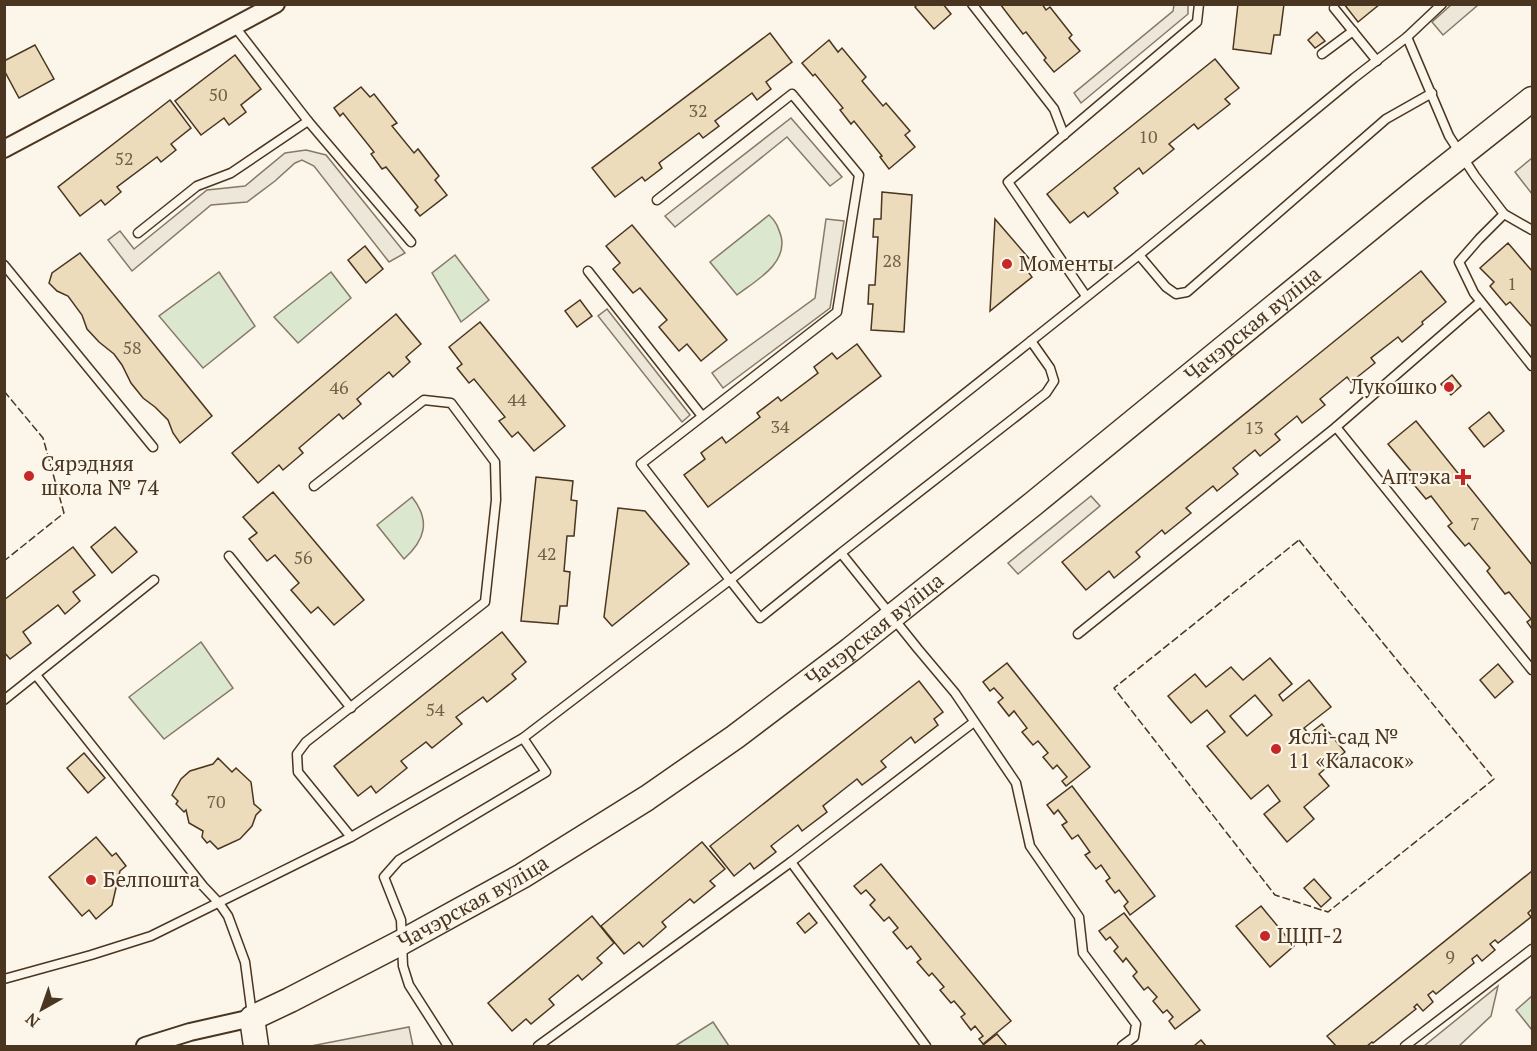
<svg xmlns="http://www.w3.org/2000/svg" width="1537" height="1051" font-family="'PT Serif',serif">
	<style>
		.green { fill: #dce7d0; stroke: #887966; stroke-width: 1.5 }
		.parking { fill: #ede7d9; stroke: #887966; stroke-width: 1.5 }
		.building { fill: #ecdcbc; stroke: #4a3520; stroke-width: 1.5; fill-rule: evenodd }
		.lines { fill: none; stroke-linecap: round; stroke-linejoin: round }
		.service-casing { stroke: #4a3520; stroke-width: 11 }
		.minor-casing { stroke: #4a3520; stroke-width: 20 }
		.secondary-casing { stroke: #4a3520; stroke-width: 27 }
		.service { stroke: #fbf6e9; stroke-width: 8 }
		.minor { stroke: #fbf6e9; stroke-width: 16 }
		.secondary { stroke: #fbf6e9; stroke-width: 24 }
		.fence { stroke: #4a3520; stroke-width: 1.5; stroke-dasharray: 8 3; stroke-linecap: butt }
		.poi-dot { fill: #c62828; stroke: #fbf6e9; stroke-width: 2 }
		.labels { text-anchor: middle; stroke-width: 4.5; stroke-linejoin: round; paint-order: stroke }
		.number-label { font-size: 18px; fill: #725f47 }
		.poi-label { font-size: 21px; fill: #4a3520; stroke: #fbf6e9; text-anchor: start }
		.street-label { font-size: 21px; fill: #4a3520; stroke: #fbf6e9 }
	</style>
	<rect width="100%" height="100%" fill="#fbf6e9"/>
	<g class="green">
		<path d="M769,215c7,6 9,12 12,21 7,28 -26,45 -44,59l-27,-33z"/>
		<polygon points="455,255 489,300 461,322 432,273"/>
		<polygon points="219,272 255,326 203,368 159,316"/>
		<polygon points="331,272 351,298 298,343 274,317"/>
		<path d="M412,497c19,24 13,43 -8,62l-27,-34z"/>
		<polygon points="201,642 233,688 164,739 129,697"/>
		<polygon points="1532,996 1532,1030 1516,1010"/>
		<polygon points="713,1022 729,1046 675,1046"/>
	</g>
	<g class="parking">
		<polygon points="1174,5 1188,5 1188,14 1081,103 1074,93 1173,11"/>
		<polygon points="1451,5 1478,5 1443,35 1432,22"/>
		<polygon points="791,118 842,177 830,186 787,137 675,227 665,216"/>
		<polygon points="306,150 326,155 405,253 389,262 314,166 302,160 295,163 275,181 247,202 211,205 132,271 108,240 120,231 134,249 207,190 245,186 285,153"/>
		<polygon points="1532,158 1532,194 1515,172"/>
		<polygon points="826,219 844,221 830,308 723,388 712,373 815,298"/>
		<polygon points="607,309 690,415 682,422 598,316"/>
		<polygon points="1091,496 1100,506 1018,574 1008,563"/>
		<polygon points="1498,986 1491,1016 1459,1046 1424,1046"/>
		<polygon points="409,1027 413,1046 311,1046"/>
	</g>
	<g class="building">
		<polygon points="918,4 943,4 951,14 934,29 915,7"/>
		<polygon points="1000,4 1042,4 1046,10 1050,7 1072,35 1069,38 1080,51 1054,72 1044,60 1046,58 1026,32 1023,34"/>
		<polygon points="1238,4 1284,4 1280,35 1274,35 1271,54 1233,49"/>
		<polygon points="1344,4 1380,4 1358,22"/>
		<polygon points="1317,32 1325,41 1315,48 1308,40"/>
		<polygon points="770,33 792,62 766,82 771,89 757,100 752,93 715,121 719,126 703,138 699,133 659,163 662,168 645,181 642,177 615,197 592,168"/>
		<polygon points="829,40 838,52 842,48 866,77 862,81 883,106 886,103 910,131 905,135 915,147 889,169 880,157 882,156 854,121 851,124 840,110 843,108 815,74 813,76 802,63"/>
		<polygon points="35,45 54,79 19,98 4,70 4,61"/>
		<polygon points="235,55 261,89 241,105 246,112 229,125 224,118 201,135 175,101"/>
		<polygon points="1215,59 1239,88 1225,99 1230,104 1198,129 1194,124 1169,144 1174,149 1143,174 1139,168 1114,188 1118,193 1088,217 1084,212 1070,223 1047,194"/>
		<polygon points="361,87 370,97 374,94 397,123 392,126 414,153 418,149 439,176 435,180 447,195 420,216 415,210 418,207 386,167 382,169 371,154 374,152 343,113 340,116 334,108"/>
		<polygon points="170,100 191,128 171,144 176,150 161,162 157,157 117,187 121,192 105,205 101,200 80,216 58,187"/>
		<polygon points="882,192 912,195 904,332 871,330 873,304 868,304 869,285 875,285 878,237 873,237 874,219 881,219"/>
		<polygon points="995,219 1033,263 1026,269 1032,277 990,311"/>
		<polygon points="632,225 727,340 701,361 687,344 679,351 659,327 667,320 640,288 633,293 613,269 620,263 606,246"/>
		<polygon points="1508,243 1532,271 1532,327 1510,302 1506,305 1490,286 1494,282 1480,268"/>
		<polygon points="365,246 383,269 366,283 348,260"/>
		<polygon points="80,253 212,416 180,443 173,433 168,420 155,407 143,398 131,383 122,365 114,354 99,342 87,329 82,315 68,296 57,291 49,283 52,273"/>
		<polygon points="1421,271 1446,302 1422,322 1423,324 1402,342 1398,337 1371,358 1375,363 1351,382 1347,377 1320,399 1325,405 1302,423 1297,416 1275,434 1280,440 1260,456 1255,450 1233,468 1238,474 1217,491 1213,486 1186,508 1191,513 1165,534 1162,530 1136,552 1140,557 1114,578 1109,571 1086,590 1062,562"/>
		<polygon points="580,300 592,316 577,327 565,311"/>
		<polygon points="396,314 421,344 406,357 410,362 393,377 389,372 357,399 361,404 343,419 339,414 299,448 303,453 283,470 279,465 258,483 232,453"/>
		<polygon points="480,322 565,426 534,451 518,432 512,437 499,421 505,417 474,379 469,383 457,368 462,364 449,347"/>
		<polygon points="857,344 881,376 708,507 684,475 705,459 701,453 722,437 726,443 760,417 757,413 778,397 781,401 818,373 814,367 832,353 837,359"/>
		<polygon points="1452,375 1461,386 1451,395 1441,384"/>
		<polygon points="1489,412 1504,431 1484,447 1469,428"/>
		<polygon points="1416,421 1532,565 1532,629 1527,622 1531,619 1509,592 1505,594 1487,571 1490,568 1469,543 1465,546 1448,526 1452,523 1431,496 1426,499 1410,480 1415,476 1388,444"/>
		<polygon points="536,477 573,481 571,500 577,501 574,536 567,536 564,571 570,572 567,606 560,606 558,624 521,621"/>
		<polygon points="273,492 364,600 334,625 318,607 311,613 291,590 299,583 275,555 267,561 249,539 257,533 243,517"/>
		<polygon points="618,508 645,511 689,564 612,626 604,617"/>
		<polygon points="115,527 137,552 112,573 91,547"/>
		<polygon points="73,547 95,575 73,592 80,601 65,614 58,605 23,632 31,643 10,659 4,652 4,600"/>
		<polygon points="502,632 526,662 512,674 516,679 487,702 483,697 456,717 462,724 432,748 426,742 401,761 407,768 376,793 371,786 358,796 334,766"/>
		<path d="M1270,658l22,26 -13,11 4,6 26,-21 22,27 -27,21 5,6 13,-10 23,28 -26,22 10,12 -25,21 10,12 -27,23 -23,-28 16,-13 -12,-16 -17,14 -44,-53 18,-14 -18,-22 -16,13 -23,-27 27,-22 11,13 25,-20 12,13zM1255,695l17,20 -25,21 -17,-20z"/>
		<polygon points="1007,663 1090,767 1066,786 1062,781 1067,777 1057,765 1053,769 1043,757 1048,753 1038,741 1033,745 1022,732 1027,728 1014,711 1009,716 998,702 1003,698 994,688 990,691 983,682"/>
		<polygon points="1498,664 1513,682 1495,698 1480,680"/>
		<polygon points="919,681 943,712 934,719 938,725 915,743 911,737 881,761 886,767 862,785 857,779 843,790 823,806 827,812 802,831 798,825 771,846 776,852 754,869 750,863 734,876 710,846"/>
		<polygon points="84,753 105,778 88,793 67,768"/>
		<polygon points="218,758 232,772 236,768 251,782 254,804 261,810 256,815 252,826 240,839 218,849 210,841 207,843 202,837 203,831 189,823 186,810 184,812 176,804 178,801 172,795 181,779 190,771 213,764"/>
		<polygon points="1072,786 1155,896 1130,915 1124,906 1128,902 1119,890 1115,893 1106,881 1110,878 1101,865 1096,869 1085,855 1090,852 1078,835 1072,839 1062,825 1067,822 1058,810 1054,814 1047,805"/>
		<polygon points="96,837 112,856 116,853 126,866 120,871 112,905 96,919 89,910 82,916 49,877"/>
		<polygon points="702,842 725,869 710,881 715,886 694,903 690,899 662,922 666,927 643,947 639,942 624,954 601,926"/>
		<polygon points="881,864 1011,1021 983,1044 979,1039 983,1036 975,1026 971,1030 961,1017 965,1014 954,1001 951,1003 940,990 944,987 932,973 929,976 917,962 921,959 911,946 907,949 893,932 898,928 889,917 884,921 870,905 875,900 866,890 861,894 854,886"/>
		<polygon points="1532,871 1532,909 1528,913 1531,917 1498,943 1495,940 1490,944 1495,950 1482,961 1477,955 1472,959 1474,963 1436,994 1433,991 1428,995 1433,1002 1423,1011 1417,1004 1414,1007 1416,1009 1373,1043 1372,1042 1367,1046 1336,1046 1327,1036"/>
		<polygon points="1314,879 1331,898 1321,907 1304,888"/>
		<polygon points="1261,906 1294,946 1270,967 1236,926"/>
		<polygon points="809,913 817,923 805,933 797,923"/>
		<polygon points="1124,913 1200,1010 1175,1029 1169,1021 1173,1017 1167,1010 1163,1013 1153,1001 1157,997 1148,987 1144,990 1133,976 1137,972 1126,958 1123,962 1114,951 1118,947 1110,937 1106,940 1099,931"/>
		<polygon points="592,916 614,943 597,958 602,963 582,980 578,975 549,999 554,1005 531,1024 526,1019 512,1031 488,1003"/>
		<polygon points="997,1034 1007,1046 982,1046"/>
		<polygon points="1201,1040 1206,1046 1196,1046 1195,1045"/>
	</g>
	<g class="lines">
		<g class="service-casing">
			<g id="service">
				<polyline points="972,4 1054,109 1064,135"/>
				<polyline points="1334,8 1377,61"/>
				<polyline points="235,27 308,121 411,242"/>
				<polyline points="1407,37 1442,4"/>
				<polyline points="1322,54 1353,31"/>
				<polyline points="1504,214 1532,230"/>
				<polyline points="138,233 197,186 231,173 308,121"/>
				<polyline points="1139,255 1166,287 1176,294 1187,292 1386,119 1432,93"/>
				<polyline points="4,265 153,447"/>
				<polyline points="588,271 702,416"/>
				<polyline points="1086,296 1008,182 1197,22 1199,4"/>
				<polyline points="1031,341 1139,255 1354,78 1407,37 1449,136 1475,176 1504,214 1479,239 1459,262 1474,293 1532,366"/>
				<polyline points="1336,427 1532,670"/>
				<polyline points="841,553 1046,393 1054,381 1050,368 1031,341 730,580 760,618 841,553 918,649 955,693 1016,783 1030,846 1079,917 1083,953 1136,1024 1134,1037 1122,1046"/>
				<polyline points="229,556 351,708"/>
				<polyline points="1078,634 1336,427 1480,302"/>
				<polyline points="36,675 203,886 219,903 228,916 245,962 252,1015"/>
				<polyline points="4,700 154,580"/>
				<polyline points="351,837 523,738 730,580 641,464 837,312 859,175 792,94 657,200"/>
				<polyline points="791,862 926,1046"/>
				<polyline points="4,979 91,955 151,936 351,837 298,772 297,754 306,742 485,602 496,500 495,462 451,403 424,400 314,486"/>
				<polyline points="448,1046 409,985 403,966 401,920 384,877 399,860 546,772 523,738"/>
				<polyline points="538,1046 791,862 974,722"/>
				<polyline points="1405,1046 1532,949"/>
			</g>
		</g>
		<g class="minor-casing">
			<g id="minor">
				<polyline points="4,149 276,4"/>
				<polyline points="145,1046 190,1032 252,1018"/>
			</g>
		</g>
		<g class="secondary-casing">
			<g id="secondary">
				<path id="s1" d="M256,1046l-4,-28 38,-18 112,-58 120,-66 125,-78 88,-61 115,-87 183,-146 384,-314 115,-91"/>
			</g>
		</g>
		<use href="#service" class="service"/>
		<use href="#minor" class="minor"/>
		<use href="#secondary" class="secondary"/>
		<g class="fence">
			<polyline points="4,391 43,438 64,513 4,561"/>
			<polygon points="1299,540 1494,779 1328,912 1275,895 1114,688"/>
		</g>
	</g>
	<g class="poi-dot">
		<circle cx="1007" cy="264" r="6"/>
		<circle cx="1449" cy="387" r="6"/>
		<circle cx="29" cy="476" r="6"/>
		<path d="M1460 468h6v6h6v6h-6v6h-6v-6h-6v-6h6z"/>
		<circle cx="1276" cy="749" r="6"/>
		<circle cx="91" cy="880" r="6"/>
		<circle cx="1265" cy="936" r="6"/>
	</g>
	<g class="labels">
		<g class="number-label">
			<text x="218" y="101">50</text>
			<text x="698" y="117">32</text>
			<text x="1148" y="143">10</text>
			<text x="124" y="165">52</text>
			<text x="892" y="267">28</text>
			<text x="1512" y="290">1</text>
			<text x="132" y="354">58</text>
			<text x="339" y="394">46</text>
			<text x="517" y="406">44</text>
			<text x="780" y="433">34</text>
			<text x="1254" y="434">13</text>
			<text x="1475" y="530">7</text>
			<text x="547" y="560">42</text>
			<text x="303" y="564">56</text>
			<text x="435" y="716">54</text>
			<text x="216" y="808">70</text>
			<text x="1450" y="963">9</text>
		</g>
		<g class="poi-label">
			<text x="1019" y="271">Моменты</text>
			<text x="1437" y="394" text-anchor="end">Лукошко</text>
			<text x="41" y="471">Сярэдняя<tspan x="41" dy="24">школа № 74</tspan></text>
			<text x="1451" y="484" text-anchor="end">Аптэка</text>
			<text x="1288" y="744">Яслі-сад №<tspan x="1288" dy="24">11 «Каласок»</tspan></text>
			<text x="103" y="887">Белпошта</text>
			<text x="1277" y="943">ЦЦП-2</text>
		</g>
		<g class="street-label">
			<text dy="7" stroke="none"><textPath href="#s1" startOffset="1250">Чачэрская вуліца</textPath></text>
			<text dy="7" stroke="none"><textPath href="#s1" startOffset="764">Чачэрская вуліца</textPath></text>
			<text dy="7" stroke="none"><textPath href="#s1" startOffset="278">Чачэрская вуліца</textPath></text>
		</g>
	</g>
	<rect width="1537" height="1051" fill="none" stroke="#4a3520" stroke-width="12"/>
	<g transform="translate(42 1009) rotate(220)" stroke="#fbf6e9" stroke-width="4.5" paint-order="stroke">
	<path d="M0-4.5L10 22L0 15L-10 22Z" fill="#4a3520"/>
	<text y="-9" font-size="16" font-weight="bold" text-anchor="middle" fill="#4a3520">N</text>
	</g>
</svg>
